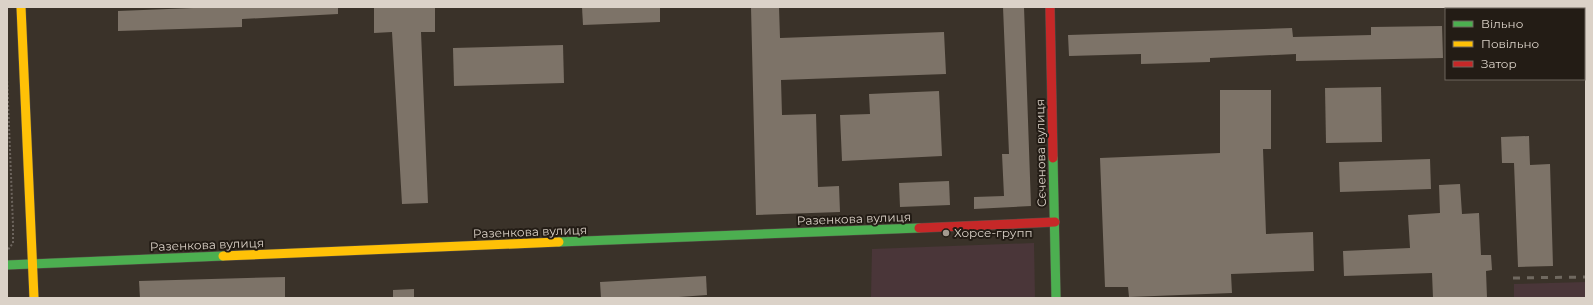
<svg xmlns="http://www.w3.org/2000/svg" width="1593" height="305" font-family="Montserrat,sans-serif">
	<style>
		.commercial { fill: #4a3639 }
		.building { fill: #7d7368 }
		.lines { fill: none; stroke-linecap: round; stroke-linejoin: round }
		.fast-casing { stroke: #554f47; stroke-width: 10 }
		.slow-casing { stroke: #554f47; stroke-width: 10 }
		.jam-casing { stroke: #554f47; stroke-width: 10 }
		.path { stroke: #6c645d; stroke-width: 2; stroke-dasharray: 2 2; stroke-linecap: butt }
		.fast { stroke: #4caf50; stroke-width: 9 }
		.slow { stroke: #ffc107; stroke-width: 9 }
		.jam { stroke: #c62828; stroke-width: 9 }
		.rail { stroke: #706960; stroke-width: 3; stroke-dasharray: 7 7; stroke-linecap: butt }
		.poi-dot { fill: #a39a90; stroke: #231c15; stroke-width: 1.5 }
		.labels { text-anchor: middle; stroke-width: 4; stroke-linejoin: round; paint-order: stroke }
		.street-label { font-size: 12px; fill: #dbd2c8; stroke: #231c15 }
		.poi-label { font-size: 12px; fill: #dbd2c8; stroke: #231c15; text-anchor: start }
	</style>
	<rect width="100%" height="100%" fill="#3a3229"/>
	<g class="commercial">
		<polygon points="1034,243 1035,298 871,298 872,249"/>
		<polygon points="1586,282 1586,298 1514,298 1514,284"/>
	</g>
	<g class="building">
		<polygon points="218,7 338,7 338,14 242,19 242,27 118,31 118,11"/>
		<polygon points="374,7 435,7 435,32 421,32 428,203 402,204 392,32 374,33"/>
		<polygon points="582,7 660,7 660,22 583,25"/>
		<polygon points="751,7 779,7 780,38 944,32 946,74 781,80 782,115 816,114 818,187 839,186 840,212 756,215"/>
		<polygon points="1003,7 1024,7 1031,206 974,209 974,197 1004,196 1002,154 1009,154"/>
		<polygon points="1442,26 1443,58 1296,61 1296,54 1210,58 1210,62 1141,64 1141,54 1069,56 1068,35 1292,28 1293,37 1371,35 1371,27"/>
		<polygon points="563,45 564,83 454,86 453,48"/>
		<polygon points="1381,87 1382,142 1326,143 1325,88"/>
		<polygon points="1220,90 1271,90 1271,149 1263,149 1266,234 1313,232 1314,271 1231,274 1232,293 1129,297 1128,287 1105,287 1100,158 1220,153"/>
		<polygon points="939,91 942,156 842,161 840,115 870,114 869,94"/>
		<polygon points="1529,136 1530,165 1550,164 1553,266 1518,267 1514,163 1502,163 1501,137"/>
		<polygon points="1430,159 1431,189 1340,192 1339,162"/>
		<polygon points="949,181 950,205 900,207 899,183"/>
		<polygon points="1460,184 1462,214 1479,213 1481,255 1491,255 1492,270 1486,271 1487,298 1433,298 1432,273 1344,276 1343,251 1410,248 1408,215 1440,213 1439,185"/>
		<polygon points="706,276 707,295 665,298 601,298 600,282"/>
		<polygon points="285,277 285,298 140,298 139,281"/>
		<polygon points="414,289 414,298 393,298 393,290"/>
	</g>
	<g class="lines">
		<g class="fast-casing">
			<g id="fast">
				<polyline points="1053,158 1056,298"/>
				<polyline points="559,242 919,228"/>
				<polyline points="7,265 223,256"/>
			</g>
		</g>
		<g class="slow-casing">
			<g id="slow">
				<polyline points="21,7 34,298"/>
				<polyline points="223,256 559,242"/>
			</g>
		</g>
		<g class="jam-casing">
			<g id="jam">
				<polyline points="1050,7 1053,158"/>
				<polyline points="919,228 1055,222"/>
			</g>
		</g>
		<polyline class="path" points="7,77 13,225 13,243 7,251"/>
		<use href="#fast" class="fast"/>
		<use href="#slow" class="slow"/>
		<use href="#jam" class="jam"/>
		<polyline class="rail" points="1513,278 1586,277"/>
	</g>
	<circle class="poi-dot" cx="946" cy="233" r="4"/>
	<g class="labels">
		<g class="street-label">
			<text transform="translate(1041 153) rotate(-91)" y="4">Сєченова вулиця</text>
			<text transform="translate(854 219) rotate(-2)" y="4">Разенкова вулиця</text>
			<text transform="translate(530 232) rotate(-2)" y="4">Разенкова вулиця</text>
			<text transform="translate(207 245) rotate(-2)" y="4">Разенкова вулиця</text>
		</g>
		<g class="poi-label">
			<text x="954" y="237">Хорсе-групп</text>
		</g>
	</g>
	<rect width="1593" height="305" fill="none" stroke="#dbd2c8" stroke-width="16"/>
	<rect x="1445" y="8" width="140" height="72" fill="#231c15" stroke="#6d655d"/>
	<rect x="1453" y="21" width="20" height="6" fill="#4caf50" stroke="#6d655d"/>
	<text x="1481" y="28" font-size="12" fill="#dbd2c8">Вільно</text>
	<rect x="1453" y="41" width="20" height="6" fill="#ffc107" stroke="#6d655d"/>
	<text x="1481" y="48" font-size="12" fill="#dbd2c8">Повільно</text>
	<rect x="1453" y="61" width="20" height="6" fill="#c62828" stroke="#6d655d"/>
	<text x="1481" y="68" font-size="12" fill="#dbd2c8">Затор</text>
</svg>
